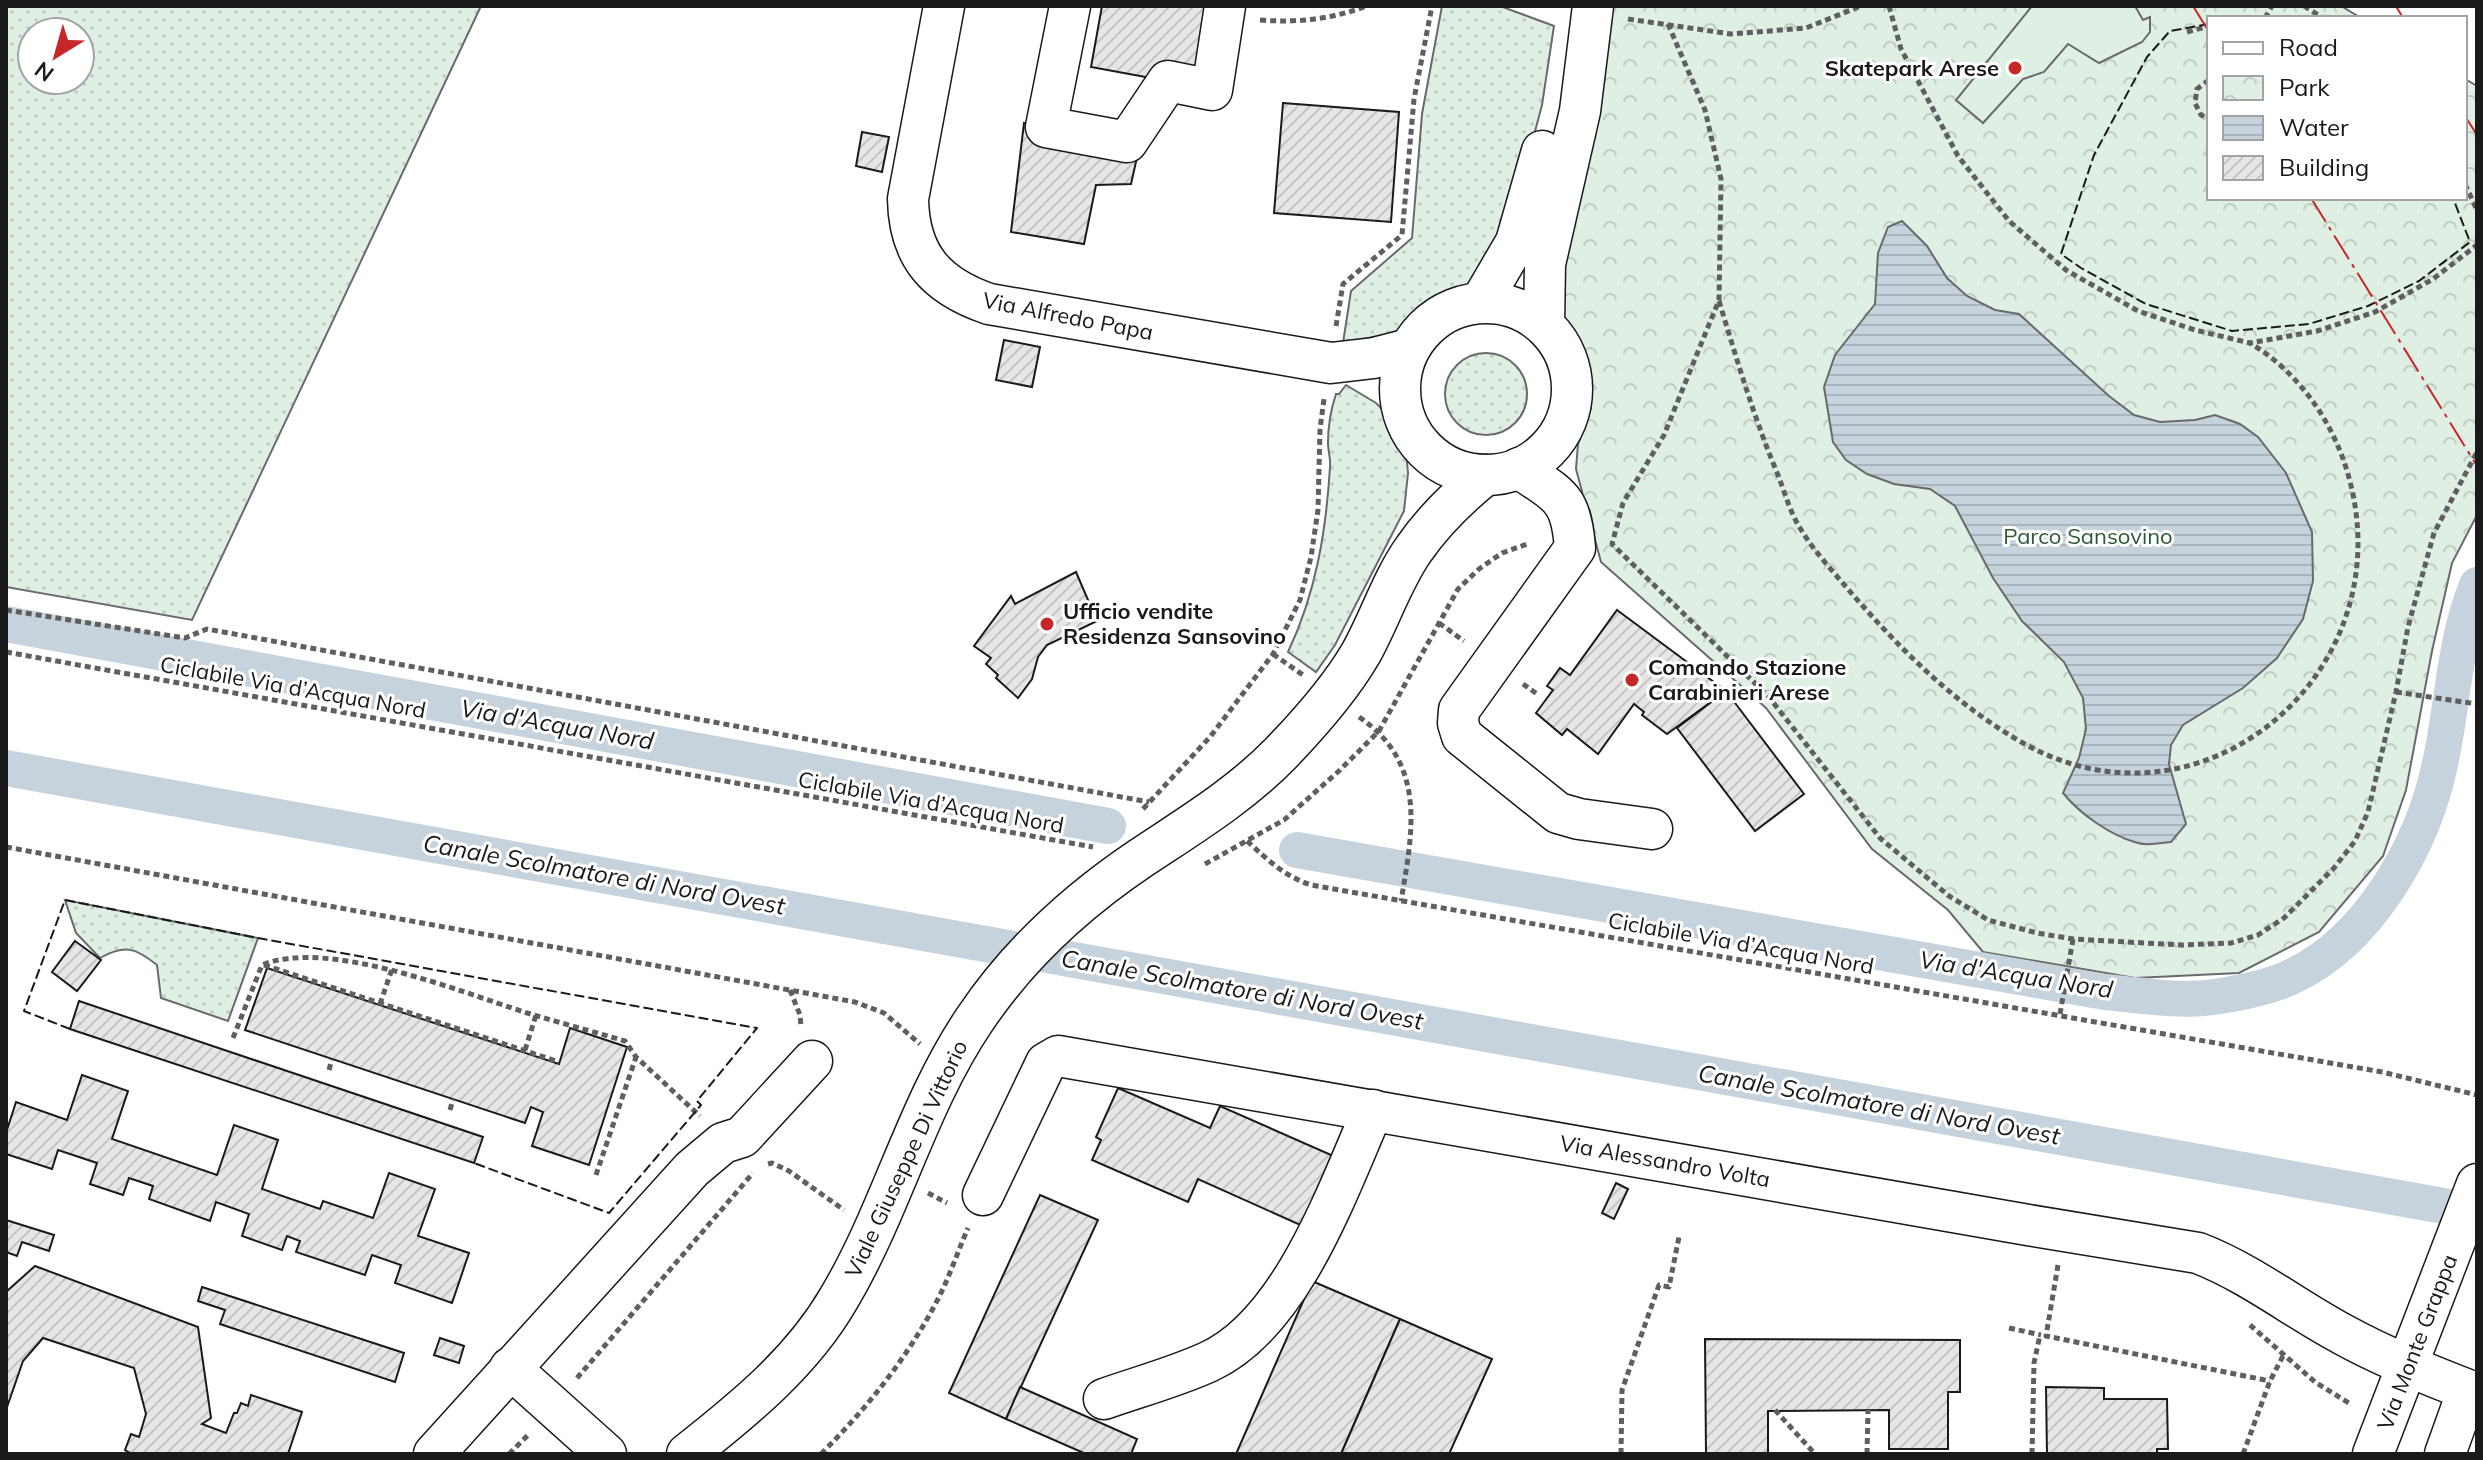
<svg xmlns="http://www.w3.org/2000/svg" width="2483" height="1460" font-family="Mulish,sans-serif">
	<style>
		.grass { fill: url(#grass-dots); stroke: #6a6a6a; stroke-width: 2; fill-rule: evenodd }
		.park { fill: url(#park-crowns); stroke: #6a6a6a; stroke-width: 2 }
		.garden { fill: #e0efe3; stroke: #6a6a6a; stroke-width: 2 }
		.water { fill: url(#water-rules); stroke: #6a6a6a; stroke-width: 2 }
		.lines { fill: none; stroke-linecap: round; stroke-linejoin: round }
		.canal { stroke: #c6d2dc; stroke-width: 36 }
		.building { fill: url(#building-hatch); stroke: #1a1a1a; stroke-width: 2 }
		.minor-casing { stroke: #1a1a1a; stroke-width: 43 }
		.path { stroke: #5f5f5f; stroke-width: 5; stroke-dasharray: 6 4; stroke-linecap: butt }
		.minor { stroke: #fff; stroke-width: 40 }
		.fence { stroke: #1a1a1a; stroke-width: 2; stroke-dasharray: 10 4; stroke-linecap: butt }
		.power { stroke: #c62828; stroke-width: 2; stroke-dasharray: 28 6 4 6; stroke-linecap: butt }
		.poi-dot { fill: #c62828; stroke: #fff; stroke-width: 3 }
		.labels { text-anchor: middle; stroke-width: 6; stroke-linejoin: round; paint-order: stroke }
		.poi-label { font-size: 22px; font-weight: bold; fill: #1a1a1a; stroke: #fff; text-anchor: start }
		.street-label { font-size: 22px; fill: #1a1a1a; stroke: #fff }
		.park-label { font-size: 22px; fill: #2b5a34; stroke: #fff }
		.water-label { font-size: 24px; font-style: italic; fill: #1a1a1a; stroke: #fff }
	</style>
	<defs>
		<pattern id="grass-dots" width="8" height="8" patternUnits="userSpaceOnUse" patternTransform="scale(2)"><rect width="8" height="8" fill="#e0efe3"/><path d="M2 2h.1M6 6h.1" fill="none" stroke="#c0ccc2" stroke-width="1.8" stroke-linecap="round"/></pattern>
		<pattern id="park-crowns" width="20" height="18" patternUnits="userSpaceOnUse" patternTransform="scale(2)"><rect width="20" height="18" fill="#e0efe3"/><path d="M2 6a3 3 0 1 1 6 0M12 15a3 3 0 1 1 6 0" fill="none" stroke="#c0ccc2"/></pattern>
		<pattern id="water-rules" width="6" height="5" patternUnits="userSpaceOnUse" patternTransform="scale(2)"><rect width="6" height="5" fill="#c6d2dc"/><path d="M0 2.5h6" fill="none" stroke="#aab4bc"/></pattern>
		<pattern id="building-hatch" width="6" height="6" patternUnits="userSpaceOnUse" patternTransform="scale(2)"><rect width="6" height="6" fill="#e6e6e6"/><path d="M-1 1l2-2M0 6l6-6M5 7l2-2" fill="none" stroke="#c5c5c5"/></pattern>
	</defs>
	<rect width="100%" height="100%" fill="#fff"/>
	<g class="grass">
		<path d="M6,6h475l-289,614 -186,-33zM80,32v48h-48v-48z"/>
		<polygon points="1442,6 1500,6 1554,26 1542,105 1509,229 1467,290 1440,310 1404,331 1343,343 1351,291 1412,238 1422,114"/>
		<circle cx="1486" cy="394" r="41"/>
		<path d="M1346,385l30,18 16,16 14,33 2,21 -4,38 -69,134 -19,27 -28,-20c28,-59 38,-120 42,-185 1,-8 -2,-16 -2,-24 0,-16 3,-34 8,-49h3z"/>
		<path d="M65,900l193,38 -30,83 -67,-23 -4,-33c-21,-17 -32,-21 -57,-7l-24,-25z"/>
	</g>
	<polygon class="park" points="1606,6 2341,6 2361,18 2209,18 2209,198 2465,198 2465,79 2477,86 2477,515 2452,563 2432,651 2406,790 2383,856 2319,932 2239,973 2135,978 1983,952 1948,910 1872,849 1766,708 1601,562 1576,469 1578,444 1591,408 1582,363 1560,314 1561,233"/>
	<polygon class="garden" points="2032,6 2135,6 2143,20 2150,17 2150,32 2142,42 2099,63 2068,44 2044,72 2023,79 1983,123 1956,100"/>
	<path class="water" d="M1902,221l25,25 20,32 20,18 28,14 24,4 90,82 25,19 26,7 35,-2 20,-5 25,9 18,13 28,36 26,59 1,49 -10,38 -26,39 -34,30 -60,37 -12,20 -2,19 17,60 -15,18c-10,1 -24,4 -33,1 -27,-7 -58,-29 -75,-50l16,-35 7,-29 -3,-31 -19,-36 -42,-41 -29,-43 -38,-72 -25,-17 -36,-5 -27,-10 -21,-14 -13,-18 -9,-55 11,-32 40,-51 3,-51 10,-26z"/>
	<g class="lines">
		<g class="canal">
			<polyline points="6,624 1108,826"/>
			<polyline points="6,768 2477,1212"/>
			<path d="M1297,850l808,142c35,3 74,10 109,5 26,-4 53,-9 77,-20 78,-36 132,-132 149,-213 13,-59 14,-122 37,-179"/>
		</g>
	</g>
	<g class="building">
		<polygon points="1102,6 1214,6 1200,87 1091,67"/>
		<polygon points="1283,103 1399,112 1391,222 1274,213"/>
		<polygon points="1024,123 1140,144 1131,184 1096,185 1084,244 1011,232"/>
		<polygon points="862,132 889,137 882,172 856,166"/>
		<polygon points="1004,340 1040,347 1032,387 996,380"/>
		<polygon points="1076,572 1097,621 1047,645 1038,657 1032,679 1018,698 996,678 998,675 986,664 991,658 974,646 1011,596 1015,604"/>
		<polygon points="1617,610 1726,691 1667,734 1642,715 1644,712 1634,704 1598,754 1567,729 1562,735 1536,713 1553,690 1547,686 1560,668 1570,675"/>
		<polygon points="1726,691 1804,794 1755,831 1677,728"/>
		<polygon points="75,941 101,960 77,991 52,972"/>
		<polygon points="267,968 559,1064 570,1028 627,1047 589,1165 532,1146 543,1112 531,1107 525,1123 245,1030"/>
		<polygon points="79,1001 483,1137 474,1163 70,1029"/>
		<polygon points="82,1075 128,1091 112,1139 217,1175 234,1125 278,1140 262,1189 320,1209 323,1201 373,1218 389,1173 435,1189 418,1236 469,1253 452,1303 395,1283 401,1265 372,1255 365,1275 296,1252 300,1241 287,1236 282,1250 242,1236 249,1214 216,1202 210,1221 149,1199 153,1186 129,1178 123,1195 90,1184 97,1163 58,1150 52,1169 6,1154 6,1133 16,1102 67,1120"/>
		<polygon points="1118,1088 1210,1128 1220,1106 1338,1158 1307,1228 1198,1179 1188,1202 1092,1160 1101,1140 1096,1137"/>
		<polygon points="1616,1183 1628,1189 1614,1219 1602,1213"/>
		<polygon points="1040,1195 1098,1220 1006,1419 949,1393"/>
		<polygon points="6,1220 54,1235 49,1251 22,1242 17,1256 6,1252"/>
		<polygon points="35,1266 198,1327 211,1418 202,1424 226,1433 234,1413 237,1413 241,1403 248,1406 251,1395 302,1412 288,1454 132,1454 125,1450 131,1434 139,1437 146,1414 134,1368 43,1338 23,1361 6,1410 6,1292"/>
		<polygon points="1312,1281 1400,1319 1341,1454 1236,1454"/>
		<polygon points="202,1287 404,1353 395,1382 220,1324 225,1310 198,1301"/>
		<polygon points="1400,1319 1492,1359 1449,1454 1341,1454"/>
		<polygon points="440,1338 464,1346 459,1363 434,1355"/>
		<polygon points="1705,1339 1960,1340 1960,1392 1948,1392 1948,1449 1889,1449 1889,1410 1768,1411 1768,1454 1706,1454"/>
		<polygon points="1020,1387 1137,1439 1131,1454 1086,1454 1006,1419"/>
		<polygon points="2046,1387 2104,1388 2104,1399 2167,1399 2168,1449 2157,1449 2157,1454 2047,1454"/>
	</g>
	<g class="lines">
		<g class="minor-casing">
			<g id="minor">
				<path d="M944,6l-36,193c1,57 28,87 81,105l342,59 43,-5 35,-9"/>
				<polyline points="1070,6 1046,127 1127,142 1168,81 1212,90 1225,6"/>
				<polyline points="1481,302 1516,242 1542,151"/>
				<circle cx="1486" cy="389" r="86"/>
				<polyline points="1544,325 1545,264 1580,111 1593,6"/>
				<path d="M1519,468c40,28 52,28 56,80l-116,162 -1,13 4,13 96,77 21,6 73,10"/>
				<path d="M983,1195l63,-132 12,-7 970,169 170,28c52,20 97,56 146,82 40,22 82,39 124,55l-23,64"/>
				<polyline points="510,1368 606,1454"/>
				<path d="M1104,1399c34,-12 71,-22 104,-37 84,-38 130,-173 165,-252"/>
				<polyline points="434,1454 692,1169 723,1143 742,1137 812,1061"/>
				<path d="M687,1454c57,-45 115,-92 152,-156 53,-89 77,-192 136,-279 43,-64 102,-118 166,-161 48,-32 98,-62 139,-104 29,-30 60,-65 81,-101 18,-32 32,-75 53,-104 20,-29 44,-52 71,-74"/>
				<polyline points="2373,1454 2477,1184"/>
			</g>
		</g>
		<g class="path">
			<polyline points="1889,6 1901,49 1958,156 2009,221 2066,270 2138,311 2195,330 2250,343 2317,331 2375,312 2433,279 2477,245"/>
			<polyline points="2304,6 2323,18"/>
			<polyline points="2265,18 2272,6"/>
			<polyline points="1628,19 1731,34 1806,28 1861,6"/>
			<path d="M1260,20c38,3 71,-1 107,-14"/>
			<polyline points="1668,24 1705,110 1721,179 1719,300 1664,435 1623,503 1612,544 1768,696 1880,838 1949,896 1988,920 2037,933 2073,939 2181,945 2231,943 2258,935 2284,918 2334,868 2355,841 2368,812 2396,692 2408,627 2434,533 2477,452"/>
			<polyline points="2187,32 2209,26"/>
			<polyline points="2209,80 2197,89 2195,103 2201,115 2209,119"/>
			<polyline points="2465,184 2477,210"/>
			<path d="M1719,301c18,59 35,117 59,174 7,18 12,37 22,53 13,22 31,41 47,60 51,59 107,116 176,155 175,99 372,-63 329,-253 -13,-60 -49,-115 -102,-147"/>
			<polyline points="1336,326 1343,284 1402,235 1414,99 1432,6"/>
			<polyline points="6,610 185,638 207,629 1149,802"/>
			<polyline points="1439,623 1464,641"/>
			<polyline points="6,652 1093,847"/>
			<polyline points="1273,654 1303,675"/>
			<polyline points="1523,684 1537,694"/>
			<polyline points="2396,692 2477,704"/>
			<path d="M1359,717c68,46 54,114 42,184"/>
			<polyline points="1143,809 1210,737 1273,654 1300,600 1311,557 1318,510 1320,429 1324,399"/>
			<path d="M1247,841c21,19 37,35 64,44l1071,187 95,23"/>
			<polyline points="6,847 855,1002 884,1013 920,1044"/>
			<polyline points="1205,864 1284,820 1340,770 1379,731 1458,589 1479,569 1502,553 1530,543"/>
			<polyline points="264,965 559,1062"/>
			<polyline points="790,990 800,1015 801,1026"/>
			<polyline points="380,1004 392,969"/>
			<polyline points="2060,1014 2073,939"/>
			<path d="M233,1038l29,-73c64,-27 197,26 262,47 33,10 67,19 101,29l11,16 64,59"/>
			<polyline points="525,1050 536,1015"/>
			<polyline points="329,1070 332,1059"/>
			<polyline points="450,1110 453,1099"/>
			<polyline points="768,1164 772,1163 789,1171 844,1210"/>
			<polyline points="596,1175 636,1057"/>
			<polyline points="928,1193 947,1203"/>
			<polyline points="2058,1265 2046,1336 2270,1381"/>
			<polyline points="2250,1325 2315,1382 2352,1405"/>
			<polyline points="2009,1328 2041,1335"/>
			<polyline points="577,1378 753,1173"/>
			<polyline points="1775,1410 1815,1454"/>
			<polyline points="509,1454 529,1434"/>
			<path d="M821,1454c47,-47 88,-98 118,-157 11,-22 19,-46 29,-69"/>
			<polyline points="1621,1454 1622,1390 1659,1285 1669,1287 1679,1237"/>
			<polyline points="1867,1454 1868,1410"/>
			<polyline points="2032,1454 2034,1363 2040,1335"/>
			<polyline points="2243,1454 2270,1381 2283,1356"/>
		</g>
		<use href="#minor" class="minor"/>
		<g class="fence">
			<polyline points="2209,24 2170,31 2147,57 2094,155 2061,254 2081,268 2146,304 2232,331 2309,324 2368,306 2419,281 2470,242 2453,198"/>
			<polyline points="70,1029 24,1011 65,900 258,938 757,1028 697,1101 701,1105 609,1213 474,1163"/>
		</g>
		<g class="power">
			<polyline points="2193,6 2209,32"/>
			<polyline points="2396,6 2403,18"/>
			<polyline points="2465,116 2477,135"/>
			<polyline points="2311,198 2477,466"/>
		</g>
	</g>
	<g class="poi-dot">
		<circle cx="2015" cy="68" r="8"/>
		<circle cx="1047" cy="624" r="8"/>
		<circle cx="1632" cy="680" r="8"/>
	</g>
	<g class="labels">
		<g class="poi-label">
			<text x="1999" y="76" text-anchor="end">Skatepark Arese</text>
			<text x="1063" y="619">Ufficio vendite<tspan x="1063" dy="25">Residenza Sansovino</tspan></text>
			<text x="1648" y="675">Comando Stazione<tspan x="1648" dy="25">Carabinieri Arese</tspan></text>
		</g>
		<g class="street-label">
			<text transform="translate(1068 316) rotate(11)" y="8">Via Alfredo Papa</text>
			<text transform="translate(293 687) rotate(10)" y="8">Ciclabile Via d’Acqua Nord</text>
			<text transform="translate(931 802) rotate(10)" y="8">Ciclabile Via d’Acqua Nord</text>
			<text transform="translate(1741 943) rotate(10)" y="8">Ciclabile Via d’Acqua Nord</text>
			<text transform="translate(906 1159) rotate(-65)" y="8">Viale Giuseppe Di Vittorio</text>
			<text transform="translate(1665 1161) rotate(10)" y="8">Via Alessandro Volta</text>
			<text transform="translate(2417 1342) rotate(-69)" y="8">Via Monte Grappa</text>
		</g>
		<g class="park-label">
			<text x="2088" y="544">Parco Sansovino</text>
		</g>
		<g class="water-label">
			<text transform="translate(557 725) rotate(10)" y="8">Via d'Acqua Nord</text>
			<text transform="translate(604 875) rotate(10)" y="8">Canale Scolmatore di Nord Ovest</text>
			<text transform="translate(2016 975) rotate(9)" y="8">Via d'Acqua Nord</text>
			<text transform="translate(1242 990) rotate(10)" y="8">Canale Scolmatore di Nord Ovest</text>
			<text transform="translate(1879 1105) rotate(10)" y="8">Canale Scolmatore di Nord Ovest</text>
		</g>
	</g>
	<rect width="2483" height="1460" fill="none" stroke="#1a1a1a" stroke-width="16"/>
	<rect x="2207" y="16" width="260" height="184" fill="#ffffff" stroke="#a3a3a3" stroke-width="2"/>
	<rect x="2223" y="42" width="40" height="12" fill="#ffffff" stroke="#a3a3a3" stroke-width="2"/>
	<text x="2279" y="56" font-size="24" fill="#1a1a1a">Road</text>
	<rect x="2223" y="76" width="40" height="24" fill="url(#park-crowns)" stroke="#a3a3a3" stroke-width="2"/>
	<text x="2279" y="96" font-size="24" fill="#1a1a1a">Park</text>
	<rect x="2223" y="116" width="40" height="24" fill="url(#water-rules)" stroke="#a3a3a3" stroke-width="2"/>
	<text x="2279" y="136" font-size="24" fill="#1a1a1a">Water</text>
	<rect x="2223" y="156" width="40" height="24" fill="url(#building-hatch)" stroke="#a3a3a3" stroke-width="2"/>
	<text x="2279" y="176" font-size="24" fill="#1a1a1a">Building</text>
	<g transform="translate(56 56) rotate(217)"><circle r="38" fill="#ffffff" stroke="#a3a3a3" stroke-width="2"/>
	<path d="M0-6L14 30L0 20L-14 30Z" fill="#c62828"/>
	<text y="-12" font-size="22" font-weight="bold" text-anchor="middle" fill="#1a1a1a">N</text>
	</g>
</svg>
